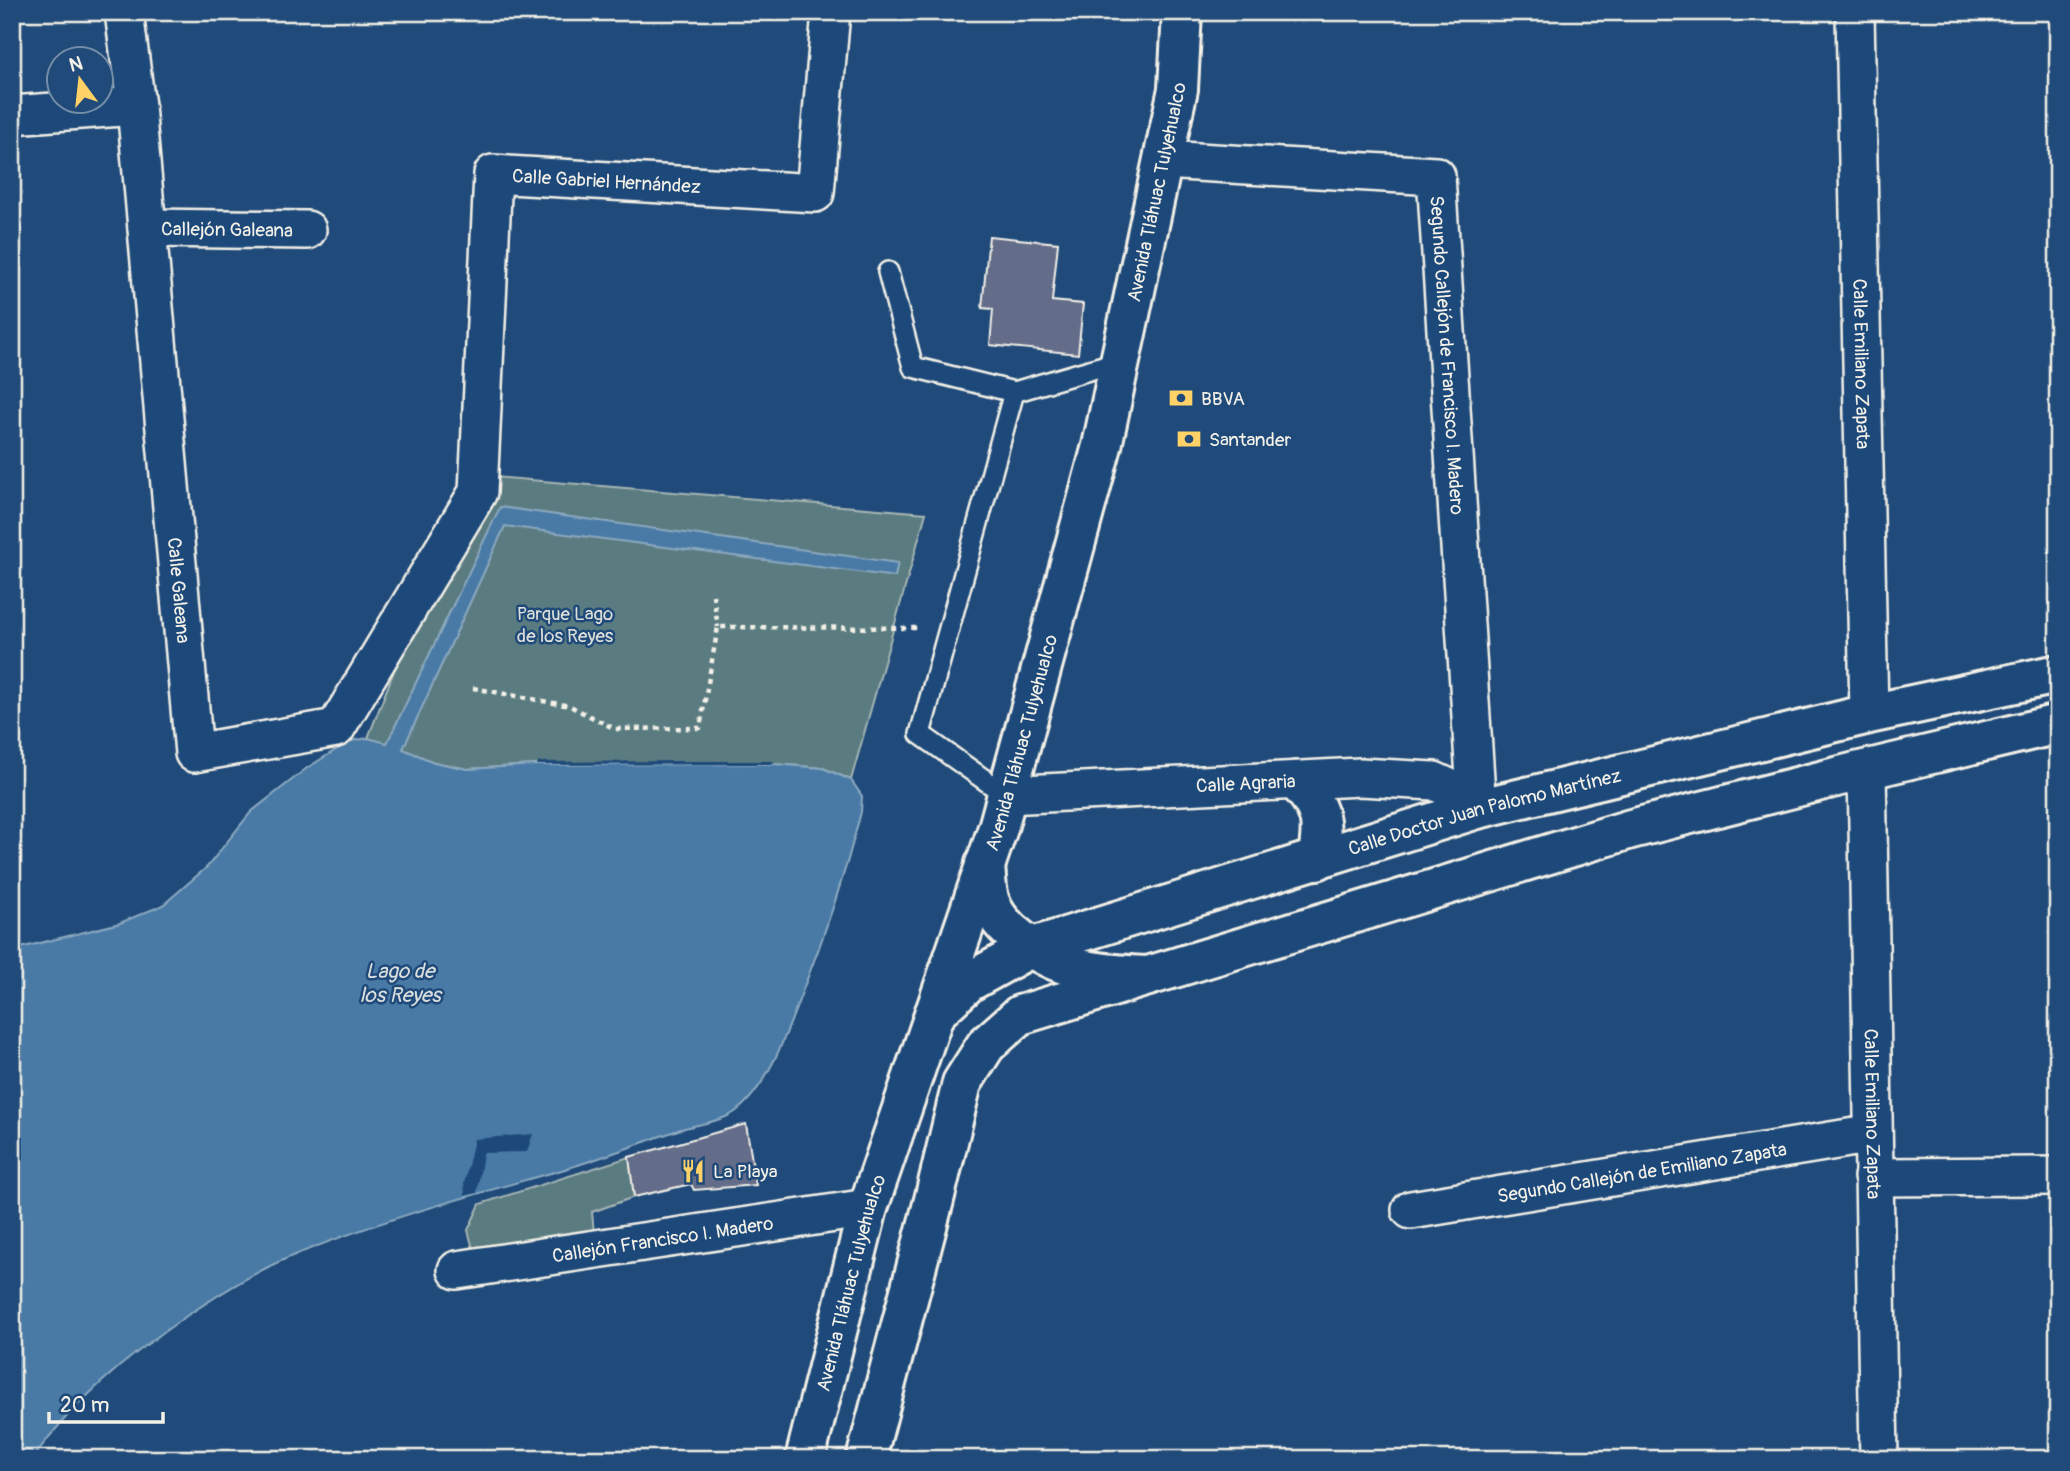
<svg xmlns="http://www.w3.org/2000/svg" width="2070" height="1471" font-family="Pangolin,sans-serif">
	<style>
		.green { fill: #5a7c81; stroke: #a7b6b4; stroke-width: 2 }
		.water { fill: #497aa6; stroke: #8daac0; stroke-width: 2 }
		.pier { fill: #1f4a7a }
		.building { fill: #646c89; stroke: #f4f1e8; stroke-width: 2 }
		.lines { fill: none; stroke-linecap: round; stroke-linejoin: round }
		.service-casing { stroke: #f4f1e8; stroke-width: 24 }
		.minor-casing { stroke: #f4f1e8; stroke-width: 42 }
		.tertiary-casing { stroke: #f4f1e8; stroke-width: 44 }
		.secondary-casing { stroke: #f4f1e8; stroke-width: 44 }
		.path { stroke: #f4f1e8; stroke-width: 4.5; stroke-dasharray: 5 5; stroke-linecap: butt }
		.service { stroke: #1f4a7a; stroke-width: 19 }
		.minor { stroke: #1f4a7a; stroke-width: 37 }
		.tertiary { stroke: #1f4a7a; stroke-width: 38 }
		.secondary { stroke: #1f4a7a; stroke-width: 38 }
		.labels { text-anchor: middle; stroke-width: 5; stroke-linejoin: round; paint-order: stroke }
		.street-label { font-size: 19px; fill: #f4f1e8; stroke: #1f4a7a }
		.poi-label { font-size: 19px; fill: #f4f1e8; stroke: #1f4a7a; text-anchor: start }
		.park-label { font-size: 19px; fill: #dddfd9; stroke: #1f4a7a }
		.water-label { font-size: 21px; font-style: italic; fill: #dadfde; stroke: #1f4a7a }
	</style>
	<rect width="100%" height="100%" fill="#1f4a7a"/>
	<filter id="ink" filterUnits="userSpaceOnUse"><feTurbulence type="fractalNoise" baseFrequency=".0143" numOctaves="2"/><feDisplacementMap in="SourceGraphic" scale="14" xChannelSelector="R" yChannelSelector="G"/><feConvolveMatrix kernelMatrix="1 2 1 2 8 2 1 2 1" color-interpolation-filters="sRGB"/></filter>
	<g filter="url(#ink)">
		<g class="green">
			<polygon points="470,475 926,513 851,780 823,768 774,764 537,765 467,769 434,762 368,738"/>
			<polygon points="629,1157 634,1197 592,1212 594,1234 473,1249 468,1230 480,1204"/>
		</g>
		<path class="water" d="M500,507l398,56 -3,14 -390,-51 -102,223 31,13 33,7 70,-4 237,-1 49,4 28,12 11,16 -1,16c-16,63 -36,123 -60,183 -14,37 -33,93 -66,117 -12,9 -39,13 -54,17 -41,14 -81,30 -123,42 -93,26 -186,51 -275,89 -34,15 -67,36 -98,57 -58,40 -111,84 -153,142h-20v-509l108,-27 43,-18 44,-38 44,-55 56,-44 43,-27 18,-3 19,5z"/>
		<g class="pier">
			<polygon points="676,761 773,761 774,764 537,765 539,762"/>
			<polygon points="533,1134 527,1152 483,1153 477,1193 465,1196 464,1184 474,1139"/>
		</g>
		<g class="building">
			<polygon points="989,236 1058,243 1052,301 1083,304 1078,354 990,345 993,309 982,308"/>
			<polygon points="746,1124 756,1185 694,1190 691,1184 634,1197 629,1157"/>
		</g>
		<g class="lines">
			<g class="service-casing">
				<g id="service">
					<polyline points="888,272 913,367 1014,392"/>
					<polyline points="1006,795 920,734 1014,392 1120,361"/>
				</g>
			</g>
			<g class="minor-casing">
				<g id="minor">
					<path id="s1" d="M124,12l12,94 58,647 142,-25 142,-236 15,-318 322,19 16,-181"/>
					<path id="s2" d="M1855,12l14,702"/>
					<polyline points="12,115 136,106"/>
					<path id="s3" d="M1163,160l273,16 41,633"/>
					<path id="s4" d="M147,228l160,2"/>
					<path id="s5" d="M1867,769l12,690"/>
					<path id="s6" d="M1006,795l354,-18 74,4 24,11 19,17"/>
					<polyline points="1873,1177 2058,1176"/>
					<path id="s7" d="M1411,1210l462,-76"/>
					<path id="s8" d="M457,1270l411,-62"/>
				</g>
			</g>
			<g class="tertiary-casing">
				<g id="tertiary">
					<path d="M1296,781c27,27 28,43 21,79"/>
					<path id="s9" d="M934,1014l35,-32 61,-34 447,-139 392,-95 189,-40"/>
					<polyline points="1020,1015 1631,829 1856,772 2058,724"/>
				</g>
			</g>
			<g class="secondary-casing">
				<g id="secondary">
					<path d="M985,864c1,12 1,27 5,38 5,15 18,28 30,37 39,32 78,35 127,37"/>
					<path id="s10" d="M805,1459l63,-251 130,-380 104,-382 76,-357 4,-77"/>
					<polyline points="866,1459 934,1200 962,1083 986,1045 1020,1015"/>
				</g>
			</g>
			<g class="path">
				<polyline points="713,595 718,627"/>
				<polyline points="473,688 570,706 615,729 700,728 718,627 919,628"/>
			</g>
			<use href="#service" class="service"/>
			<use href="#minor" class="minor"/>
			<use href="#tertiary" class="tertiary"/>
			<use href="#secondary" class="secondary"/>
		</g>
	</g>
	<defs>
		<g id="bank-bare" transform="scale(1.89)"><path d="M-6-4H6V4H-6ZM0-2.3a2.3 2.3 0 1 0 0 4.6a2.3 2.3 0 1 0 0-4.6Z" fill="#ffd166" stroke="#1f4a7a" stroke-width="2.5" paint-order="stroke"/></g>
		<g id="restaurant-bare" transform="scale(1.89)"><path d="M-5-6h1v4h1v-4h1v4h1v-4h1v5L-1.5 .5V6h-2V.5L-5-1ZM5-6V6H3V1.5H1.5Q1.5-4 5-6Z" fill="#ffd166" stroke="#1f4a7a" stroke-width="2.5" paint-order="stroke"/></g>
	</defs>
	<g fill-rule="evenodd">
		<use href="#bank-bare" x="1181" y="398"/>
		<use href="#bank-bare" x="1189" y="439"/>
		<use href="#restaurant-bare" x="693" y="1171"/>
	</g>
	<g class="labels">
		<g class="street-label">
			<text dy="7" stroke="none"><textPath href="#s1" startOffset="1596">Calle Gabriel Hernández</textPath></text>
			<text dy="7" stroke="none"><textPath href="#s10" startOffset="1316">Avenida Tláhuac Tulyehualco</textPath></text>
			<text dy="7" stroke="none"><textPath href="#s4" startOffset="80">Callejón Galeana</textPath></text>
			<text dy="7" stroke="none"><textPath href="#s3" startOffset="453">Segundo Callejón de Francisco I. Madero</textPath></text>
			<text dy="7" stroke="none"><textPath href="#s2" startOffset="352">Calle Emiliano Zapata</textPath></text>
			<text dy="7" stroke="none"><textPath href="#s1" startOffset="581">Calle Galeana</textPath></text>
			<text dy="7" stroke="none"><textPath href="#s10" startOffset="749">Avenida Tláhuac Tulyehualco</textPath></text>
			<text dy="7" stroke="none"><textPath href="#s6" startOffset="240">Calle Agraria</textPath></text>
			<text dy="7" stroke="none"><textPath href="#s9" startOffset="592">Calle Doctor Juan Palomo Martínez</textPath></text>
			<text dy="7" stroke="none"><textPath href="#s5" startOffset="345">Calle Emiliano Zapata</textPath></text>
			<text dy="7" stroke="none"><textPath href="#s7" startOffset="234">Segundo Callejón de Emiliano Zapata</textPath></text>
			<text dy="7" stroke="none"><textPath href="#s8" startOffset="208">Callejón Francisco I. Madero</textPath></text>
			<text dy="7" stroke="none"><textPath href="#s10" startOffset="182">Avenida Tláhuac Tulyehualco</textPath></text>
		</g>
		<g class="poi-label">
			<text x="1201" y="405">BBVA</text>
			<text x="1209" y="446">Santander</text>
			<text x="713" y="1178">La Playa</text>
		</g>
		<g class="park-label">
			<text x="565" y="620">Parque Lago<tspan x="565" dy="22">de los Reyes</tspan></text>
		</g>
		<g class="water-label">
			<text x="400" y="978">Lago de<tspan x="400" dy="24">los Reyes</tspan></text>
		</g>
	</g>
	<rect width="2070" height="1471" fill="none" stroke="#1f4a7a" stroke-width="42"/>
	<rect x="21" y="21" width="2028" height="1429" fill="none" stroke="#f4f1e8" stroke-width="2.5" filter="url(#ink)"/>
	<g transform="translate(80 80) rotate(345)"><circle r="33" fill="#1f4a7a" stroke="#748da6" stroke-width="2"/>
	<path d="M0-5L12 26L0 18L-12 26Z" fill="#ffd166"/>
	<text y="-10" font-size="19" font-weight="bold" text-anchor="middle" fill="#f4f1e8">N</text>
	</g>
	<path d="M49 1412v10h114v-10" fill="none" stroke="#f4f1e8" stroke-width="3.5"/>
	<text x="60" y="1412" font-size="21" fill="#f4f1e8" stroke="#1f4a7a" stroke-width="5" paint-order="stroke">20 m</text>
</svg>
